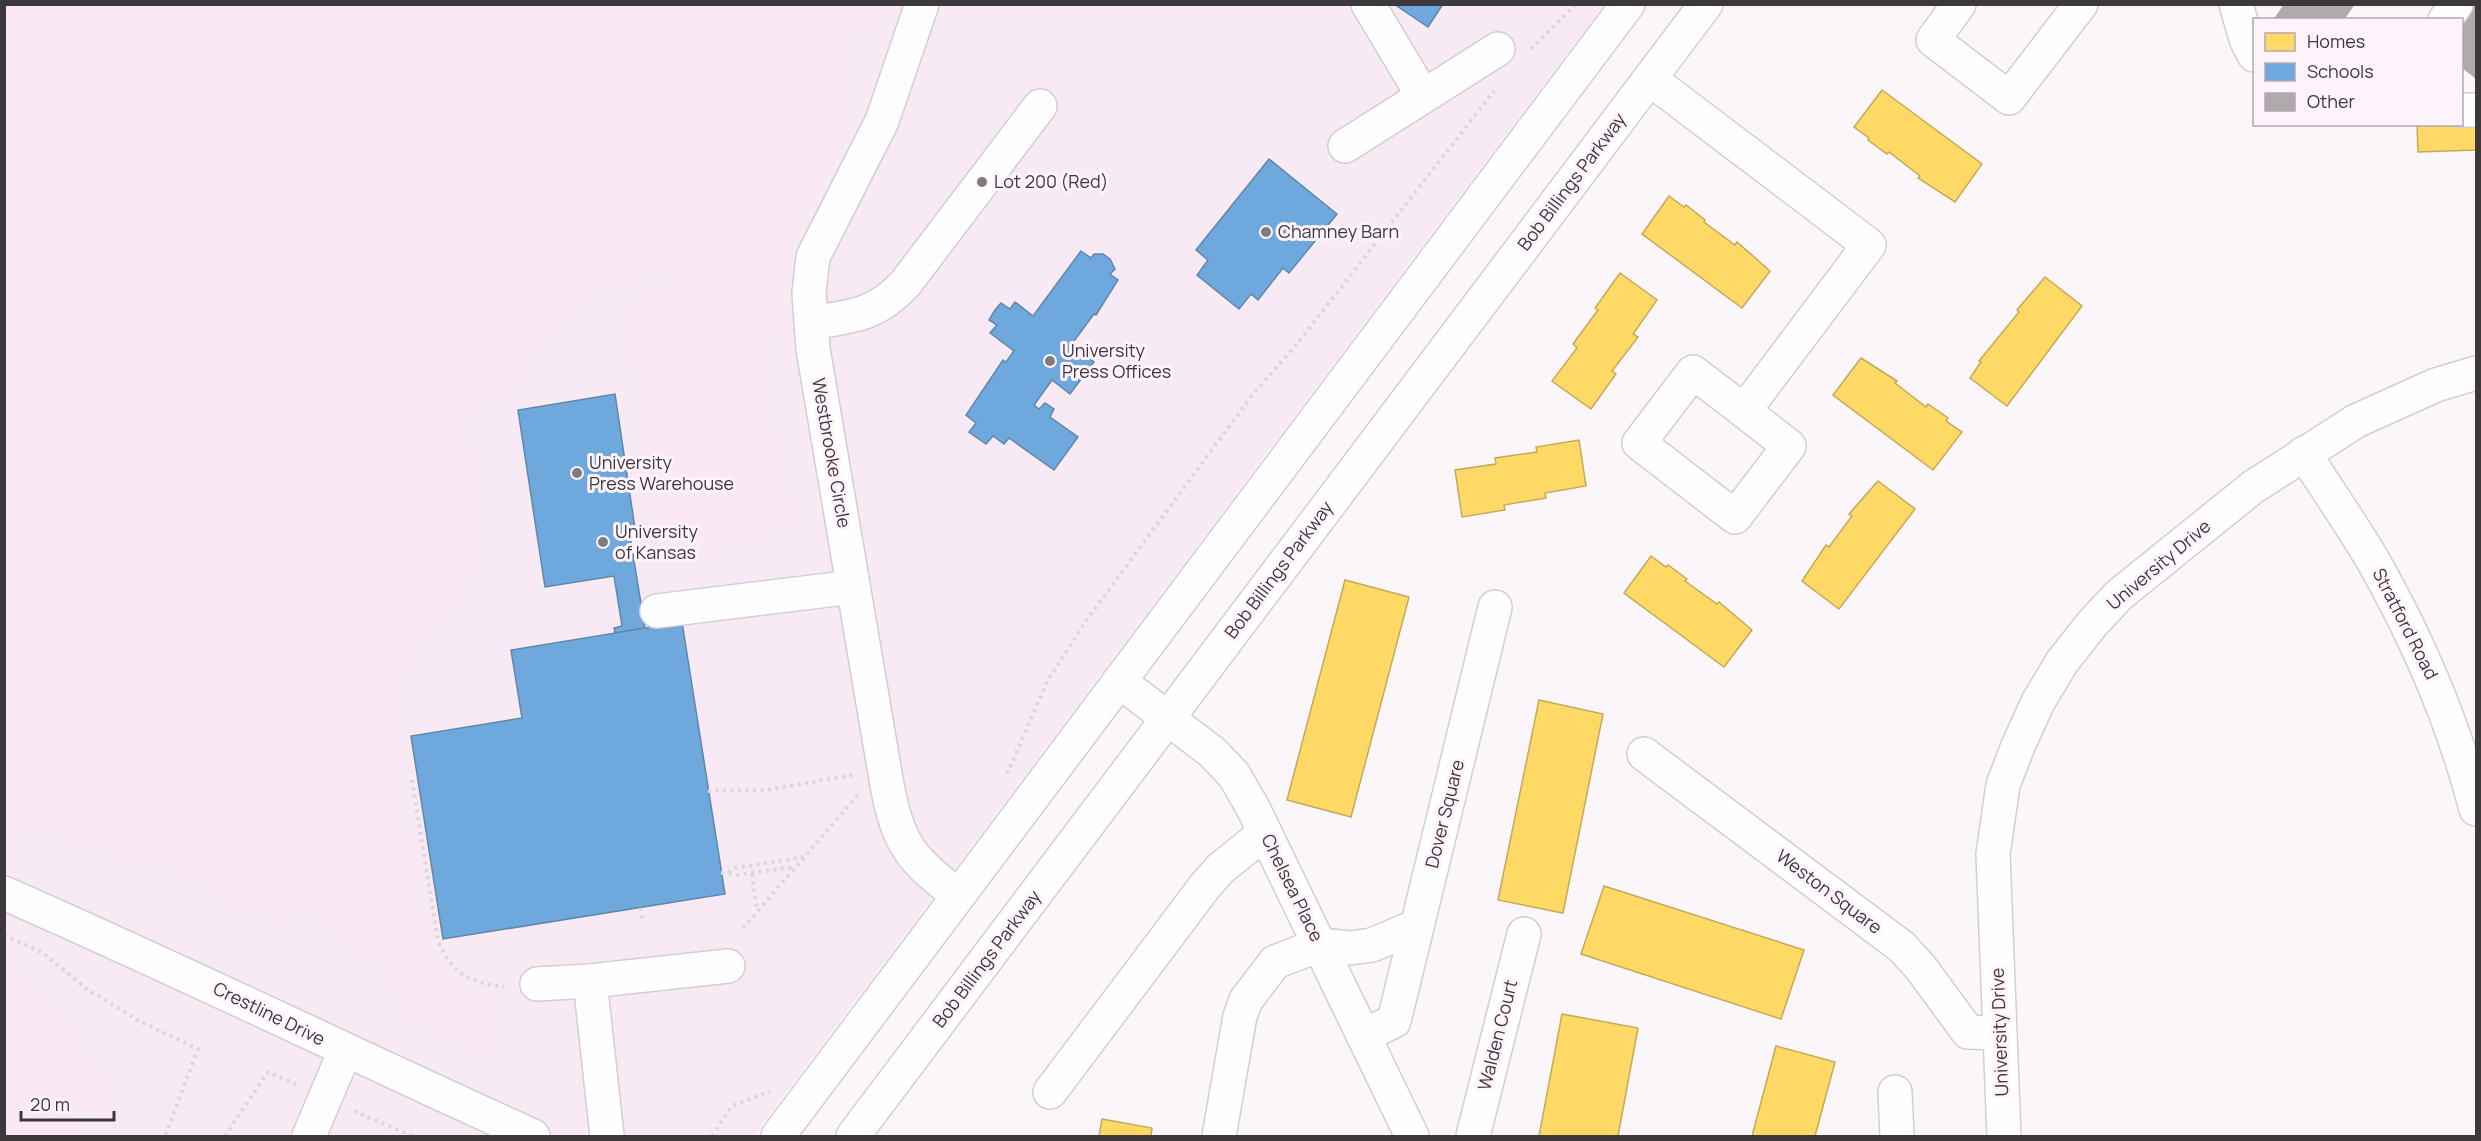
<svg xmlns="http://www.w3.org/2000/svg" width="2481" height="1141" viewBox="0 0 2481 1141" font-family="Manrope,sans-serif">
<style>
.built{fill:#f8eaf4}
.green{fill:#fae8f5}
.homes{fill:#ffd966;stroke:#c5a959;stroke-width:1.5}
.schools{fill:#6fa8dc;stroke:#6086ac;stroke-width:1.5}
.building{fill:#aeaaad}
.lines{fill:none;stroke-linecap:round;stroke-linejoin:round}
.minor-casing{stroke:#d3ced2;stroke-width:36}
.major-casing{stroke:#d3ced2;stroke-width:36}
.path{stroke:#dad8da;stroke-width:4;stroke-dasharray:3 4.5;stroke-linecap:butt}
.minor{stroke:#fefefe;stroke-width:33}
.major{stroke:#fefefe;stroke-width:33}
.poi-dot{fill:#807a7e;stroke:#fef3fb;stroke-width:2}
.labels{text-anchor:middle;stroke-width:6;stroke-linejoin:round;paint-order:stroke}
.poi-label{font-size:18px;fill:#3d383b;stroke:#fef3fb;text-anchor:start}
.street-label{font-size:18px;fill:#3d383b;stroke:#fef3fb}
</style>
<rect width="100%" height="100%" fill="#fbf6fa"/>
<path class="built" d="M5,5H1604L754,1136H5Z"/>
<g class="green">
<path d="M5,4L894,5L877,34H850L836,160L789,225L783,319L767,330L765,402L793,525L757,543L701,554L658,544L647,488L636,370L625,361C623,308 625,310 670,285L666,274L601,287L532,360L501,398L463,423L475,484L476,544L465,594L436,636L416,644L405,664L394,713L397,789L411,890L438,964L454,984L470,994L497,999L498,1012L492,1055L482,1056L412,1023L397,992L366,955L321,914L283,920L252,912L216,895L192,873L99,851L5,819Z"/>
<path d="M4,965L26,976L74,1036L93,1067L119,1099L109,1119L73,1107L84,1136H5Z"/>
</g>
<g class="homes">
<path d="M1882,90L1982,164L1955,202L1918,178L1920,176L1889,152L1887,154L1868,140L1869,138L1854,127Z"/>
<path d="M2476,118V150L2418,152L2417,124H2462Z"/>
<path d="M1669,196L1684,207L1686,205L1705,220L1704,222L1735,245L1737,242L1770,271L1742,308L1642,234Z"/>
<path d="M1620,273L1657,300L1633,334L1638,337L1612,371L1616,374L1591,409L1552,381L1577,348L1573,344L1598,310L1595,308Z"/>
<path d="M2045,277L2082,306L2007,406L1970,378L1981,362L1979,361L2019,312L2017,310Z"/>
<path d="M1861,358L1897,381L1895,383L1926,407L1928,404L1948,418L1946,421L1962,432L1933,470L1833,395Z"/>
<path d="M1579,440L1586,486L1545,493L1546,498L1504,505L1505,510L1462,517L1455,470L1496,464L1495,458L1537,452L1536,447Z"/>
<path d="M1878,481L1915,509L1839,609L1802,581L1826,545L1829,547L1852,516L1849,514Z"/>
<path d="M1651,556L1666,567L1668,565L1687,579L1685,581L1717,604L1719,602L1752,630L1724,667L1624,593Z"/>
<path d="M1345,580L1409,597L1351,817L1287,800Z"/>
<path d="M1539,700L1603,714L1563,913L1498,900Z"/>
<path d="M1604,886L1804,950L1781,1019L1581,954Z"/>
<path d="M1562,1014L1638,1028L1618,1136H1539Z"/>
<path d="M1776,1046L1835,1062L1815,1136H1752Z"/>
<path d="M1102,1119L1152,1128L1151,1136H1099Z"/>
</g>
<g class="schools">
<path d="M1394,4H1443L1428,27Z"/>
<path d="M1269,159L1337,214L1289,273L1283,268L1258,300L1251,294L1239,309L1197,275L1208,260L1196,250Z"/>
<path d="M1081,251L1091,258L1094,254H1103L1110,259L1115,269L1110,274L1118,280L1096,315L1094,314L1071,345L1094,362L1070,394L1052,380L1034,405L1039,409L1045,403L1054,409L1050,417L1078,437L1054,470L1009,438L1004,444L993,436L986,444L969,432L976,423L966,415L1003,360L1006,362L1014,351L990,333L997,325L989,320L995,310L1001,303L1010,309L1015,302L1033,316Z"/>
<path d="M615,394L636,535L630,536L645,628L615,633L614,628L622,626L614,576L545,587L518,410Z"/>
<path d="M682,622L725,894L443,939L411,736L522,718L511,650Z"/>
</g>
<g class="building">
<path d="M2284,4H2355L2344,20H2273Z"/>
<path d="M2475,4L2476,6V79L2462,68V21Z"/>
</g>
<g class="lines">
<g class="minor-casing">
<g id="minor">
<path d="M922,4L882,121L813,257L809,293L813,349L887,785C898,844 911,860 958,895"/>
<path d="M1368,4L1423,96"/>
<path d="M1959,4L1933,40L2009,98L2081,4"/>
<path d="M2236,4L2246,39L2254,55"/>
<path d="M2445,20L2456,4"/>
<path d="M1650,79L1869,245L1744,411L1693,372L1639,443L1735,517L1789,446L1744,411"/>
<path d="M2462,110H2476"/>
<path d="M1345,146L1498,49"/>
<path d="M811,323C852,316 875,316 905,284L1040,106"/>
<path d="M2304,453C2329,493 2357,531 2380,573C2422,649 2454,724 2476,809"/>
<path d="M657,611L853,587"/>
<path d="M1119,681L1212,752L1234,775L1253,808L1412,1136"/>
<path d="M1644,754L1902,947L1921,968L1968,1032L2000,1033"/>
<path d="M4,893C182,971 356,1056 533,1136"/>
<path d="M590,981L607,1136"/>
<path d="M537,984L590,981L728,966"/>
<path d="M1363,1036L1394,1021L1495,607"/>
<path d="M1050,1092L1205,886L1221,868L1265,833"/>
<path d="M1895,1092L1897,1136"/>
<path d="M309,1136L345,1051"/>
<path d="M1219,1136L1240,1016L1246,1000L1275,962L1319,945L1350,948L1372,945L1417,926"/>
<path d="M1473,1136L1524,934"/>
<path d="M2004,1136L1993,854L2003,785L2018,746L2038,702L2062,662L2092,624L2119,595L2253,487L2356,421L2436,385L2476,373"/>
</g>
</g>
<g class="major-casing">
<g id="major">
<path d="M778,1136L1628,4"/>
<path d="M853,1136L1706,4"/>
</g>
</g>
<g class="path">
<path d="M1531,49L1576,4"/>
<path d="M1007,774L1048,680L1088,618L1253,394L1297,344L1494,91"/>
<path d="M412,780L438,941C453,975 469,982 504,987"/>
<path d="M708,791L765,790L854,775"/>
<path d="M721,873H728L735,868L803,857"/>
<path d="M729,873L737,875L793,867"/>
<path d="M752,874L757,911"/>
<path d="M640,908L643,923"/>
<path d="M743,928L858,795"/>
<path d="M4,935L43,953L87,989L139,1021L198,1049L165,1136"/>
<path d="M354,1111L412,1136"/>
<path d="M225,1136L268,1072L298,1085"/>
<path d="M712,1136L732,1106L770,1091"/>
</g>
<use href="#minor" class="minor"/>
<use href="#major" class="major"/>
</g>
<g class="poi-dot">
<circle cx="982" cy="182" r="6"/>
<circle cx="1266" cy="232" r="6"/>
<circle cx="1050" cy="361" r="6"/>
<circle cx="577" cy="473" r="6"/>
<circle cx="603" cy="542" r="6"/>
</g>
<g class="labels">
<g class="poi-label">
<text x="994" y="188">Lot 200 (Red)</text>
<text x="1278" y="238">Chamney Barn</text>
<text x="1062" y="357">University<tspan x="1062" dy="21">Press Offices</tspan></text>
<text x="589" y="469">University<tspan x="589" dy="21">Press Warehouse</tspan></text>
<text x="615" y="538">University<tspan x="615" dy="21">of Kansas</tspan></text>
</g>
<g class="street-label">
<text transform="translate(1572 182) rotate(-53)" y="6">Bob Billings Parkway</text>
<text transform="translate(831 453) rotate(80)" y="6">Westbrooke Circle</text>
<text transform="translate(2159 565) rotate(-40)" y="6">University Drive</text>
<text transform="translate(1279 570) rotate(-53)" y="6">Bob Billings Parkway</text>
<text transform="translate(2405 624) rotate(63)" y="6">Stratford Road</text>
<text transform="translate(1445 814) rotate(-76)" y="6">Dover Square</text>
<text transform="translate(1292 888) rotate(64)" y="6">Chelsea Place</text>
<text transform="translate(1829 892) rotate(37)" y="6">Weston Square</text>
<text transform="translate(987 959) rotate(-53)" y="6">Bob Billings Parkway</text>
<text transform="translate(269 1014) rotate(26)" y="6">Crestline Drive</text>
<text transform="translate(2000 1032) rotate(-92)" y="6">University Drive</text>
<text transform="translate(1498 1035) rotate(-76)" y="6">Walden Court</text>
</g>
</g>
<rect width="2481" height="1141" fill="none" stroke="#3d383b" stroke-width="12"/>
<rect x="2253" y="18" width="210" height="108" fill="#fef3fb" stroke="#b1a8ae" stroke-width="1.5"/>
<rect x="2265" y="33" width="30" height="18" fill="#ffd966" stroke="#b1a8ae" stroke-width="1.5"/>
<text x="2307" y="48" font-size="18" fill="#3d383b">Homes</text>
<rect x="2265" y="63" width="30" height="18" fill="#6fa8dc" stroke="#b1a8ae" stroke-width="1.5"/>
<text x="2307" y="78" font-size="18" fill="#3d383b">Schools</text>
<rect x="2265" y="93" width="30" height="18" fill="#aeaaad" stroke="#b1a8ae" stroke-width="1.5"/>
<text x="2307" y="108" font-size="18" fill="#3d383b">Other</text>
<path d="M21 1111v9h93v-9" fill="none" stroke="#3d383b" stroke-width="3"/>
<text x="30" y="1111" font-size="18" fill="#3d383b" stroke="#fef3fb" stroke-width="4.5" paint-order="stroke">20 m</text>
</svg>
